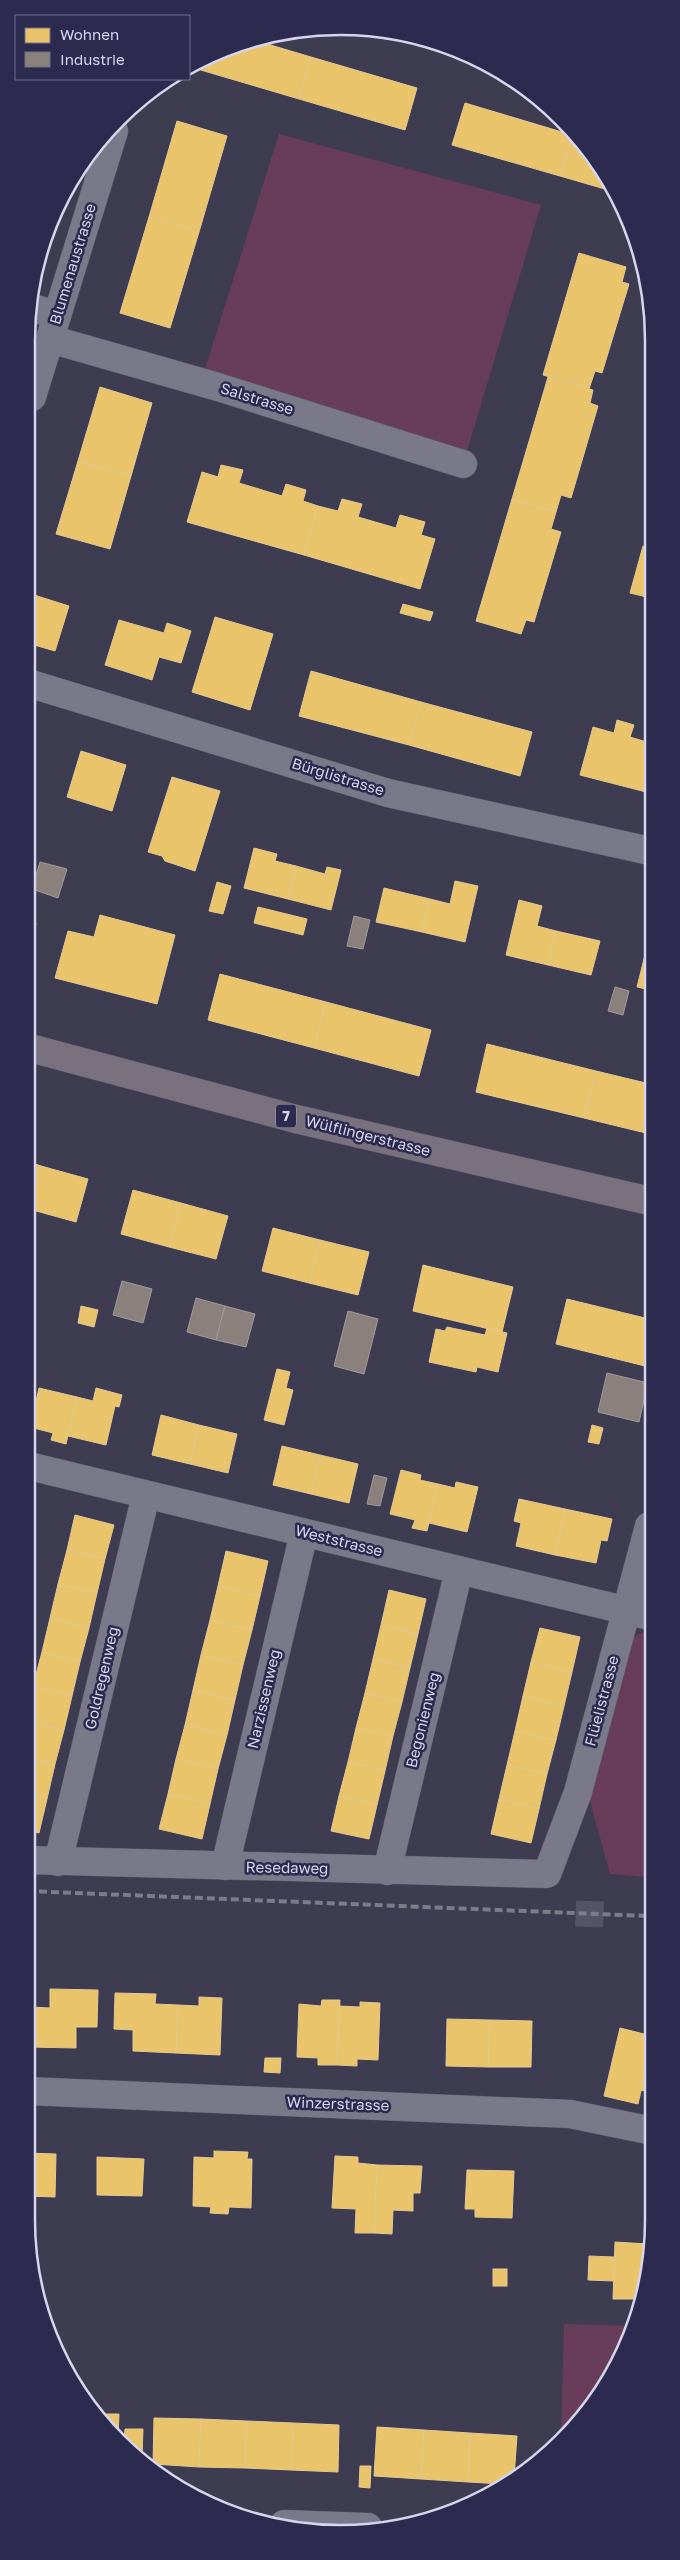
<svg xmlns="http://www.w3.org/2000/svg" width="680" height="2560" viewBox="0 0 680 2560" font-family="'Golos Text',sans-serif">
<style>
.green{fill:#683d5a}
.homes{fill:#e9c46a;stroke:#e3c991}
.industry{fill:#8a817c;stroke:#a09a9e}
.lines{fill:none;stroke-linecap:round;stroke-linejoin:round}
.minor-tunnel{stroke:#555368;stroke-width:28;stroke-dasharray:28 14;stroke-linecap:butt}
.minor-casing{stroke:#58586a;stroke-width:29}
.primary-casing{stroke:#58586a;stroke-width:29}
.minor{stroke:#7a7989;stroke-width:28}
.primary{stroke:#79727e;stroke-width:28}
.rail{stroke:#7c7c8b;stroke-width:4;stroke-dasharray:8 4;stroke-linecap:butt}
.labels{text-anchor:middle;stroke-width:5;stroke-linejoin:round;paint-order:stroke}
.shield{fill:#2c2a4e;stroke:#a2a2bd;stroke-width:1}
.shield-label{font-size:14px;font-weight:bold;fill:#d5d6ed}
.street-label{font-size:15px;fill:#d5d6ed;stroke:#2c2a4e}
.rim{fill:none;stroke:#d5d6ed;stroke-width:2.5}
</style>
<rect width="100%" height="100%" fill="#3e3c51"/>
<g class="green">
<path d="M279,134L541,205L463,464L201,382Z"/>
<path d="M644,1632L649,1633L648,1877L610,1874L587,1790L626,1640Z"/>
<path d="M564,2324L631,2326L612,2377L561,2435Z"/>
</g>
<g class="homes">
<path d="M257,41L311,57L299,99L194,68Z"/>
<path d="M311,57L417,88L405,130L299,99Z"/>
<path d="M465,103L572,135L560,176L452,145Z"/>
<path d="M177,121L227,136L199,232L149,217Z"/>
<path d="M572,135H574L615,192L560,176Z"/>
<path d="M149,217L199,232L170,328L120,313Z"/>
<path d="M579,253L626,267L622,282L629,284L602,373L595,371L589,389L543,375Z"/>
<path d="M548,377L593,390L590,403L598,406L571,498L561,495L556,512L512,499Z"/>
<path d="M100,387L152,403L131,476L78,461Z"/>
<path d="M78,461L131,476L110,549L56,534Z"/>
<path d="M221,465L243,470L239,483L282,496L286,484L306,490L303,501L318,506L304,555L187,522L202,472L218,477Z"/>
<path d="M342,499L362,504L358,517L396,528L400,515L425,522L421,535L435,539L420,589L304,555L318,506L338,511Z"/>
<path d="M512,499L556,512L551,529L561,532L534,622L526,620L521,634L476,621Z"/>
<path d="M643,546L651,548V598L630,593Z"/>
<path d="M31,594L69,606L55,651L31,644Z"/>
<path d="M403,604L433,612L430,621L400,613Z"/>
<path d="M215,617L273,634L250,710L192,692Z"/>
<path d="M119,620L164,633L167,623L191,631L181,663L159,657L152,680L105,665Z"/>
<path d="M311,671L421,702L409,745L299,716Z"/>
<path d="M421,702L532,732L520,776L409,745Z"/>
<path d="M617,720L634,725L630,737L650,743V793L580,775L593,727L614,733Z"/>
<path d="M81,751L126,765L112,811L67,797Z"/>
<path d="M172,777L220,791L195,871L165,861L162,856L148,852Z"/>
<path d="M254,848L277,854L275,861L296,866L288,899L244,888Z"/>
<path d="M296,866L325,874L327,867L341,870L331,910L288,899Z"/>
<path d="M455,881L478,886L465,942L422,932L430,899L450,904Z"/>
<path d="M217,882L231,886L223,914L209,911Z"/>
<path d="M384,888L430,899L422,932L376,922Z"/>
<path d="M519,900L542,906L537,926L556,931L548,965L506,955Z"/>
<path d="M258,907L307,919L303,935L254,923Z"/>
<path d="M100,915L175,935L157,1004L55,978L68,931L94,937Z"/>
<path d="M30,921L36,923L30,947Z"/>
<path d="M556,931L600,941L591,975L548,965Z"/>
<path d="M650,935V990L637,987Z"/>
<path d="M220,974L326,1002L314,1048L208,1020Z"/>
<path d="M326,1002L431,1030L419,1076L314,1048Z"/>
<path d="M487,1044L596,1071L584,1118L476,1092Z"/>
<path d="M596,1071L650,1084V1134L584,1118Z"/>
<path d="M30,1162L41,1166L29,1206Z"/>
<path d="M41,1166L88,1179L76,1222L29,1209Z"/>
<path d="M133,1190L181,1203L169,1247L121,1234Z"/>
<path d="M181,1203L228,1216L216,1259L169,1247Z"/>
<path d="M273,1228L320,1240L309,1283L262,1271Z"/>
<path d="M320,1240L369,1252L358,1295L309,1283Z"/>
<path d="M423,1265L513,1287L502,1332L413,1311Z"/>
<path d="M567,1299L649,1319V1367L556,1344Z"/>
<path d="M81,1306L98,1310L94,1327L78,1323Z"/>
<path d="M447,1327L485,1335L487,1328L507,1333L498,1372L477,1367L476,1372L429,1362L436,1329L445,1331Z"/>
<path d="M277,1369L290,1372L286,1388L293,1390L284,1425L264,1420Z"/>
<path d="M39,1388L77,1397L66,1444L51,1440L53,1433L30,1427Z"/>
<path d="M96,1388L122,1395L119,1407L115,1406L106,1445L68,1436L77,1397L93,1401Z"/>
<path d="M161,1415L199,1425L190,1464L152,1455Z"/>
<path d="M199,1425L237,1434L228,1473L190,1464Z"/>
<path d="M592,1425L603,1428L599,1444L588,1442Z"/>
<path d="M282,1446L320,1455L311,1494L273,1485Z"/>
<path d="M320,1455L358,1464L349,1503L311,1494Z"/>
<path d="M401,1470L421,1475L420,1480L438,1484L427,1531L412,1528L415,1520L390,1514Z"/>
<path d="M456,1482L478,1487L467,1532L429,1523L438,1484L455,1488Z"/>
<path d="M519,1499L565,1509L555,1555L516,1546L521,1523L514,1521Z"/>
<path d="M565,1509L612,1519L607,1541L601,1540L596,1563L555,1555Z"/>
<path d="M75,1515L114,1525L105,1559L67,1550Z"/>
<path d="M67,1550L105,1559L97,1593L58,1584Z"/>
<path d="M226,1551L268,1561L260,1596L218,1586Z"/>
<path d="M58,1584L97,1593L89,1628L50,1618Z"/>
<path d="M218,1586L260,1596L252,1630L210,1620Z"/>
<path d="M389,1590L426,1599L418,1634L381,1625Z"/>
<path d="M50,1618L89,1628L80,1662L42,1652Z"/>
<path d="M210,1620L252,1630L243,1665L201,1655Z"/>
<path d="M381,1625L418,1634L410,1668L373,1659Z"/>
<path d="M540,1628L580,1637L572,1672L531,1662Z"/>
<path d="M42,1652L80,1662L72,1696L33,1686Z"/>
<path d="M201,1655L243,1665L235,1700L193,1690Z"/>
<path d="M373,1659L410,1668L402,1702L365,1693Z"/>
<path d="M531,1662L572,1672L564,1706L523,1696Z"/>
<path d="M33,1686L72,1696L64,1730L28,1722V1709Z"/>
<path d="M193,1690L235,1700L227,1735L185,1725Z"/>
<path d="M365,1693L402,1702L393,1736L356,1728Z"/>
<path d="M523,1696L564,1706L556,1740L515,1731Z"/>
<path d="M28,1722L64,1730L55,1764L28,1758Z"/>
<path d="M185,1725L227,1735L218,1769L176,1759Z"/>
<path d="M356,1728L393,1736L385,1771L348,1762Z"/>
<path d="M515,1731L556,1740L547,1774L507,1765Z"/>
<path d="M28,1758L55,1764L47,1799L28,1794Z"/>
<path d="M176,1759L218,1769L210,1804L168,1794Z"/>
<path d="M348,1762L385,1771L377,1805L339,1796Z"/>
<path d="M507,1765L547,1774L539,1809L499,1799Z"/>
<path d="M28,1794L47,1799L39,1833L27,1830Z"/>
<path d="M168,1794L210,1804L202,1839L159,1829Z"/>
<path d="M339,1796L377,1805L369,1839L331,1831Z"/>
<path d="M499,1799L539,1809L531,1843L491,1834Z"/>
<path d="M50,1989L98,1990L97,2027H76V2048L30,2047L31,2007L50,2008Z"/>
<path d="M115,1993L156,1994L155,2004L178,2005L176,2053L133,2051V2030L114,2029Z"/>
<path d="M199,1997L222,1998L220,2055L176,2053L178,2005L199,2006Z"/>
<path d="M322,2000H340L337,2065H318V2058L297,2057L299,2004L321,2006Z"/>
<path d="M360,2002L380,2003L378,2060L357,2059V2066L337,2065L339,2006L360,2007Z"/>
<path d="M27,2007H31L30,2047H27Z"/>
<path d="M447,2019L490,2020L488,2067L446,2066Z"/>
<path d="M490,2020L532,2021L531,2067H488Z"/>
<path d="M620,2028L648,2035V2060L638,2104L604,2096Z"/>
<path d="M265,2058H281L280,2073L264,2072Z"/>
<path d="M648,2060V2092L641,2090Z"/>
<path d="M214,2151L248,2152L247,2159H252L251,2208L229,2207L228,2214L210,2213L211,2207L193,2206L194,2157L214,2158Z"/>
<path d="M26,2153L56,2154L55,2197L26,2196Z"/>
<path d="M335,2156L358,2157V2163L377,2165L374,2233H355L356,2209L332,2208Z"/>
<path d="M97,2157L144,2159L142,2196L97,2195Z"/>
<path d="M377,2165L422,2166L420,2193H413V2211L393,2210L392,2234L374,2233Z"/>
<path d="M467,2170L514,2171L512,2218L475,2217V2209H465Z"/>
<path d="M615,2242L648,2244V2281L641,2299H613Z"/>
<path d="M589,2256L614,2257V2281L588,2280Z"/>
<rect x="493" y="2269" width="14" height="17"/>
<path d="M96,2414H119L118,2438L104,2427Z"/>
<path d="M154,2418L201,2419L199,2467L153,2464Z"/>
<path d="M201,2419L247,2421L245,2468L199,2467Z"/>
<path d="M247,2421L293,2423L291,2470L245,2468Z"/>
<path d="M293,2423L339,2425L338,2472L291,2470Z"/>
<path d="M377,2427L424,2430L421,2479L374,2476Z"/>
<path d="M125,2429H143L142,2456L124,2442Z"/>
<path d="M424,2430L470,2433L468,2482L421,2479Z"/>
<path d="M470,2433L517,2436L514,2478L503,2484L468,2482Z"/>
<path d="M360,2466H371L370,2488L359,2487Z"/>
</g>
<g class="industry">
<path d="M40,862L67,869L58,898L32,889Z"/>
<path d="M354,916L370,920L363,949L347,946Z"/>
<path d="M615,987L629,991L623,1015L608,1011Z"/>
<path d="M122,1281L152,1289L143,1323L113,1315Z"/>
<path d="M196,1298L225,1306L216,1340L187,1332Z"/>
<path d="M225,1306L255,1314L246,1347L216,1340Z"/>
<path d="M348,1311L378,1319L364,1374L334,1366Z"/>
<path d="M607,1373L648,1383L639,1422L598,1412Z"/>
<path d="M374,1475L387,1478L380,1506L367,1504Z"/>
</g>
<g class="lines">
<path class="minor-tunnel" d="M589,1927L590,1901"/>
<g class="minor-casing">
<g id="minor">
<path d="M32,308L57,315"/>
<path d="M50,339L218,387L463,464"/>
<path d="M32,397L114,131"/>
<path d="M31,684L388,793L650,851"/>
<path d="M29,1466L649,1616"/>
<path d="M27,1860L547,1874L578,1792L649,1526"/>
<path d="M58,1862L146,1495"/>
<path d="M225,1866L304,1533"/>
<path d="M387,1871L459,1570"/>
<path d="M27,2091L570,2114L648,2130"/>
<path d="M284,2524L368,2527"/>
</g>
</g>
<g class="primary-casing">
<path id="primary" d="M30,1048L296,1119L650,1201"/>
</g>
<use href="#minor" class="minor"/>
<use href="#primary" class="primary"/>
<path class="rail" d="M27,1891L648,1916"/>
</g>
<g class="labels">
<rect class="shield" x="276" y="1104.5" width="20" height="23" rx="4"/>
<g class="shield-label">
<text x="286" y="1121">7</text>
</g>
<g class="street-label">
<text transform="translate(73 264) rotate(-73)" y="5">Blumenaustrasse</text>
<text transform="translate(257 399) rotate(17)" y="5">Salstrasse</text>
<text transform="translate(338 777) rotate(17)" y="5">Bürglistrasse</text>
<text transform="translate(368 1136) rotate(14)" y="5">Wülflingerstrasse</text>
<text transform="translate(339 1541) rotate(14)" y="5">Weststrasse</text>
<text transform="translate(102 1678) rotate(-77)" y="5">Goldregenweg</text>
<text transform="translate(264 1699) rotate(-77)" y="5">Narzissenweg</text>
<text transform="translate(602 1701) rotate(-75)" y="5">Flüelistrasse</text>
<text transform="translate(423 1720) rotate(-76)" y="5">Begonienweg</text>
<text transform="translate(287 1868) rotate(1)" y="5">Resedaweg</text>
<text transform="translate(338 2104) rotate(2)" y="5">Winzerstrasse</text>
</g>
</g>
<path d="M0 0H680V2560H0ZM340 35H340A305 305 0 0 1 645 340V2220A305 305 0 0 1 340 2525H340A305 305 0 0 1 35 2220V340A305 305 0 0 1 340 35Z" fill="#2c2a4e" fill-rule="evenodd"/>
<path class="rim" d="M340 35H340A305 305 0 0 1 645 340V2220A305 305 0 0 1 340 2525H340A305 305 0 0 1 35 2220V340A305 305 0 0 1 340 35Z"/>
<rect x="15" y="15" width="175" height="65" fill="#2c2a4e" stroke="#706f8e"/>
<rect x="25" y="28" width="25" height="15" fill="#e9c46a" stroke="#706f8e"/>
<text x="60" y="40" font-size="15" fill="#d5d6ed">Wohnen</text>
<rect x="25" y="52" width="25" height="15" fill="#8a817c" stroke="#706f8e"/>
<text x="60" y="65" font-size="15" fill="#d5d6ed">Industrie</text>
</svg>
